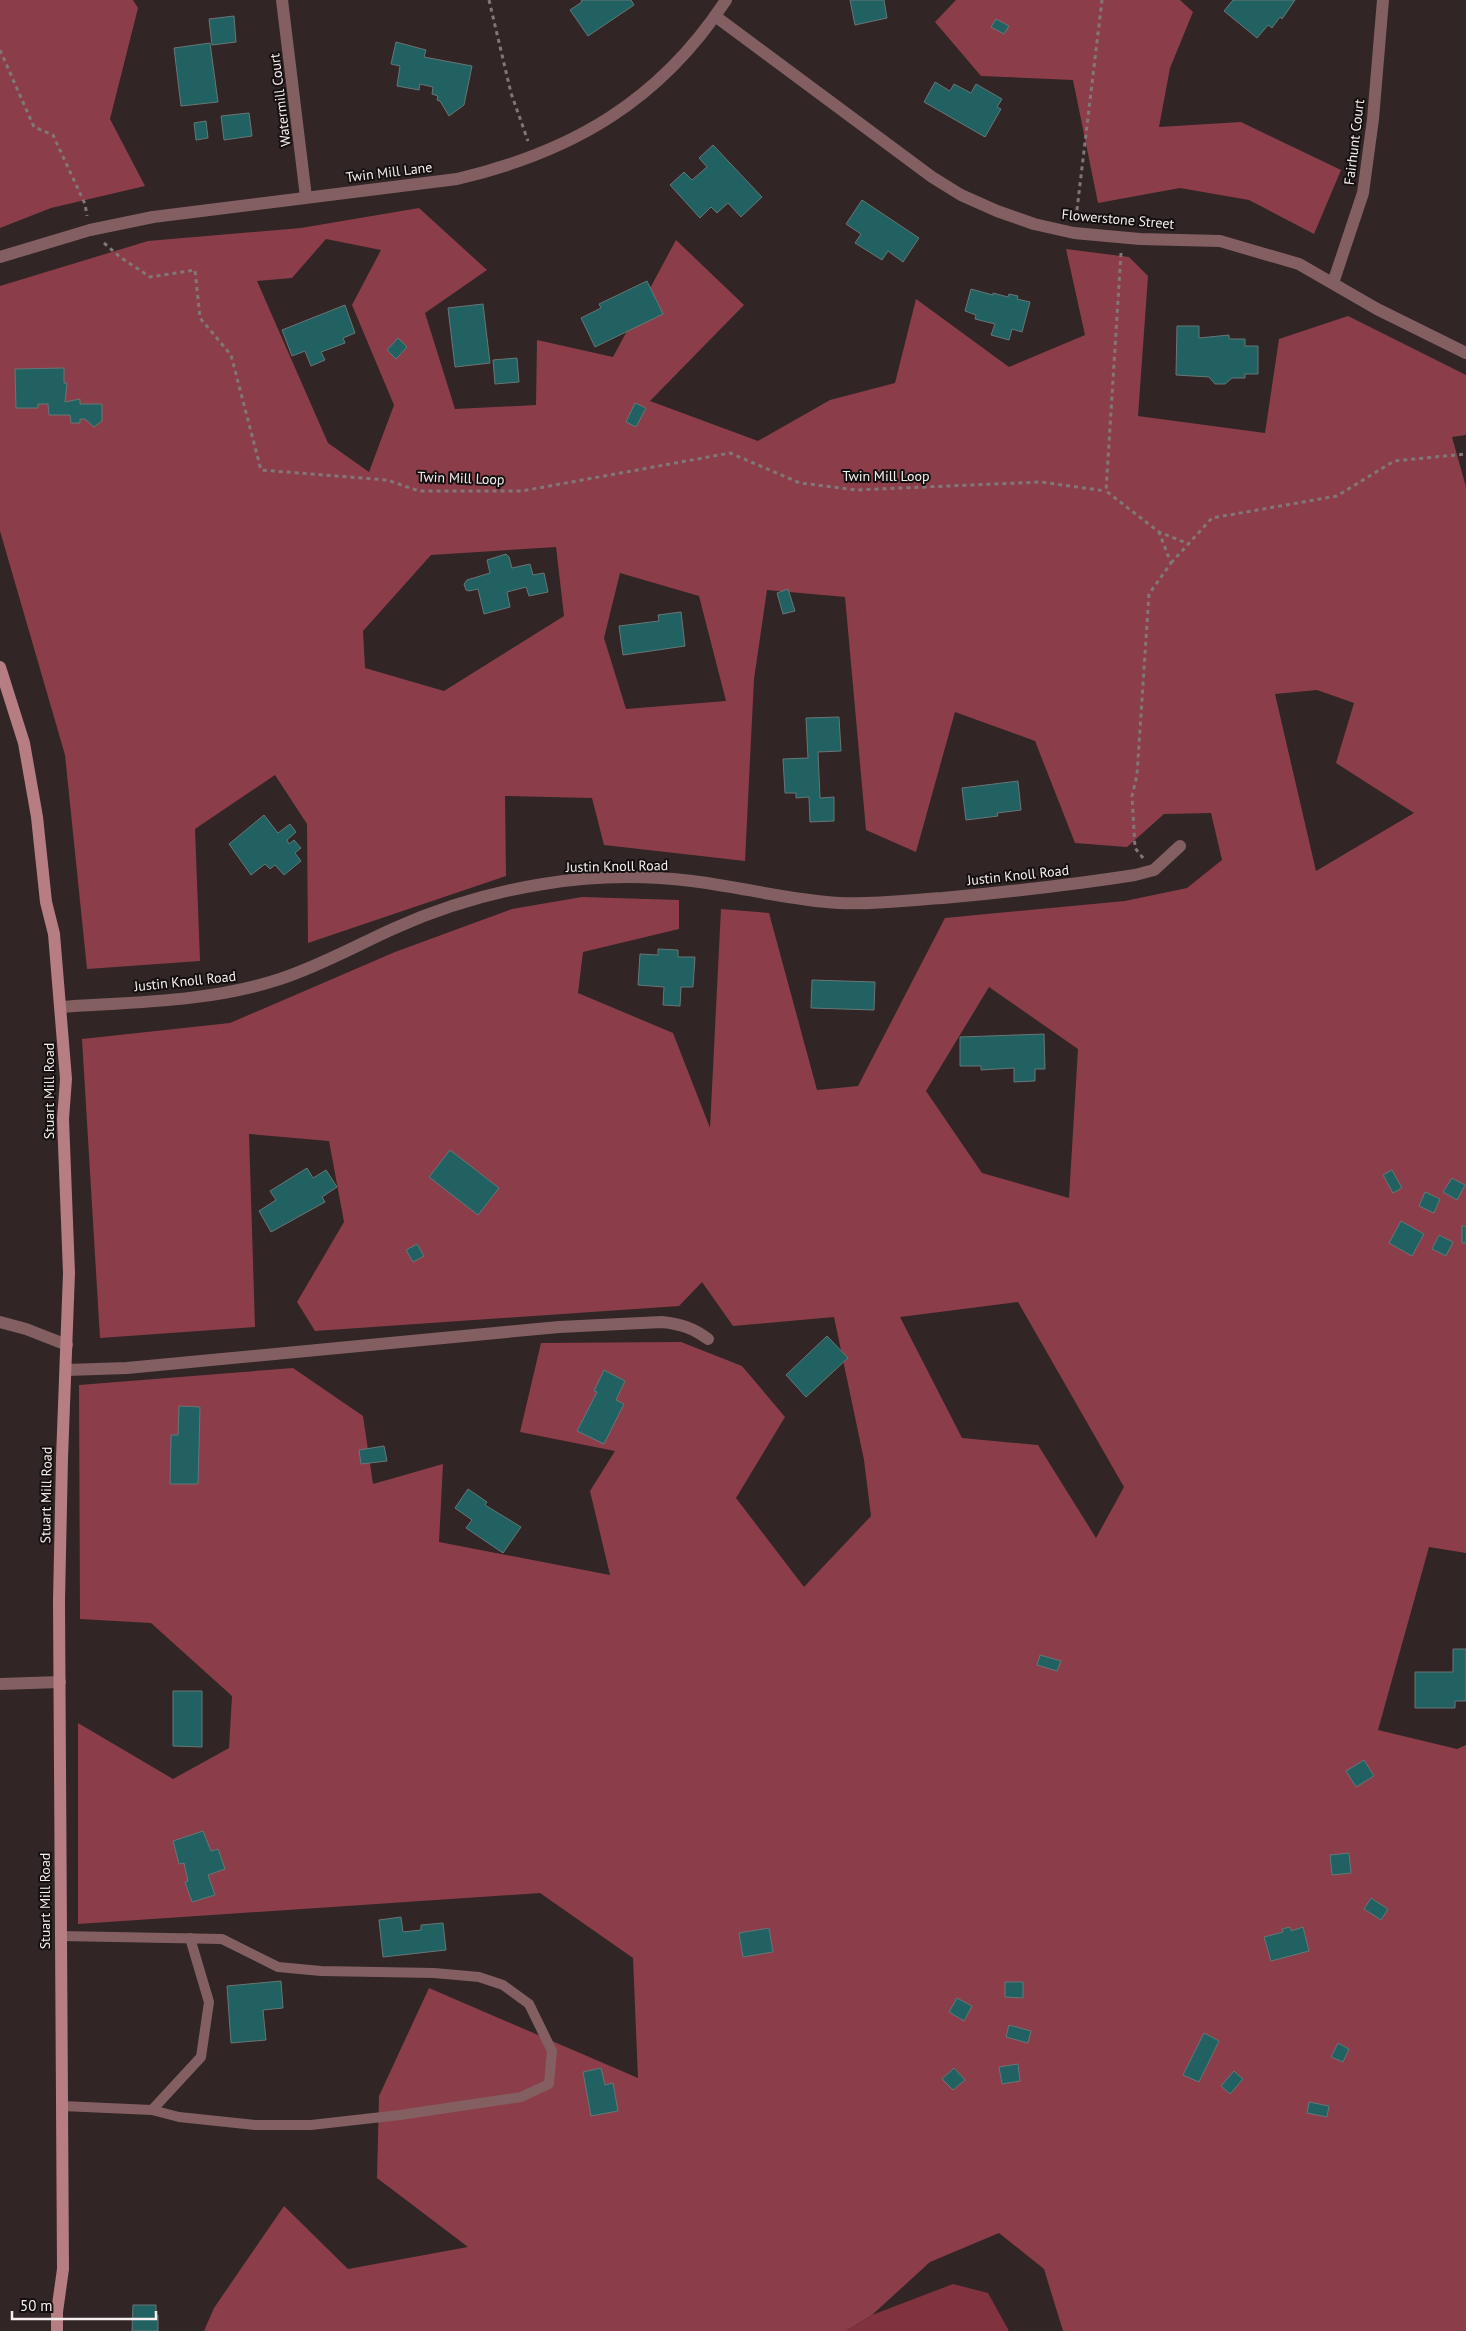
<svg xmlns="http://www.w3.org/2000/svg" width="1466" height="2331" viewBox="0 0 1466 2331" font-family="'PT Sans',sans-serif">
<style>
.forest{fill:#8b3e49;fill-rule:evenodd}
.water{fill:#80333f}
.building{fill:#216161;stroke:#687676}
.lines{fill:none;stroke-linecap:round;stroke-linejoin:round}
.path{stroke:#827778;stroke-width:3;stroke-dasharray:4 4;stroke-linecap:butt}
.lane{stroke:#835f62;stroke-width:10}
.street{stroke:#835f62;stroke-width:12}
.secondary{stroke:#b67d82;stroke-width:12}
.labels{text-anchor:middle;stroke-width:4;stroke-linejoin:round;paint-order:stroke}
.street-label{font-size:14px;fill:#f7efef;stroke:#151010}
</style>
<rect width="100%" height="100%" fill="#312526"/>
<g class="forest">
<path d="M0,0H133L138,8L110,119L145,186L51,208L0,228Z"/>
<path d="M956,0H1180L1193,12L1170,68L1159,127L1241,122L1341,170L1314,234L1249,200L1180,188L1098,203L1073,80L981,76L935,22Z"/>
<path d="M419,208L487,270L425,313L455,409L536,405L537,340L613,357L676,240L744,305L650,401L758,441L830,400L895,383L916,299L1009,367L1085,335L1066,249L1129,257L1148,276L1138,416L1265,433L1279,339L1348,316L1466,375V435L1452,437L1466,487V1553L1429,1547L1378,1730L1457,1749L1466,1745V2331H1063L1044,2269L999,2233L930,2262L872,2315L846,2331H204L214,2308L284,2206L348,2269L468,2247L377,2178L379,2096L429,1988L638,2078L633,1958L540,1893L78,1924V1723L173,1779L229,1748L232,1696L151,1623L80,1619L79,1385L293,1368L363,1416L373,1484L443,1464L439,1542L610,1575L590,1491L615,1451L520,1432L541,1343L681,1342L742,1366L785,1417L736,1498L804,1587L871,1516L864,1460L834,1317L733,1326L702,1282L679,1306L315,1331L297,1302L344,1222L329,1141L249,1134L255,1327L100,1338L82,1039L230,1023L395,952L512,909L582,897L679,900V929L583,952L578,993L673,1033L710,1128L721,909L769,913L817,1090L858,1086L945,918L1125,901L1187,888L1222,860L1211,813L1164,814L1127,847L1075,843L1035,741L955,712L916,852L866,830L845,597L767,590L754,679L745,861L604,845L592,798L505,796L506,876L308,943L307,824L275,775L195,829L200,961L87,969L65,755L0,531V286L148,241L301,228ZM326,239L381,250L352,305L394,405L369,472L328,443L257,281L292,278ZM556,547L564,616L444,691L365,668L363,631L431,555ZM620,573L699,596L726,701L626,709L604,638ZM1317,690L1354,703L1336,763L1414,813L1316,871L1275,694ZM989,987L1078,1049L1069,1198L982,1173L926,1091ZM1018,1302L1124,1487L1096,1538L1038,1445L962,1438L900,1317Z"/>
</g>
<path class="water" d="M953,2284L988,2293L1009,2331H846L872,2315Z"/>
<g class="building">
<path d="M581,0H631L634,5L588,36L570,10L582,2Z"/>
<path d="M850,0H884L887,18L855,25Z"/>
<path d="M1233,0H1295L1282,19L1280,17L1272,28L1268,25L1257,38L1224,11Z"/>
<path d="M234,16L236,42L212,45L209,19Z"/>
<path d="M996,19L1009,26L1004,34L991,27Z"/>
<path d="M396,42L426,50L424,57L472,66L464,105L449,116L440,101L437,100L438,96L432,94L433,87L420,84L419,90L397,86L400,66L391,64Z"/>
<path d="M210,43L218,102L181,106L174,48Z"/>
<path d="M935,82L950,91L954,84L971,93L976,84L1002,99L997,107L1001,109L985,137L924,102Z"/>
<path d="M249,113L252,136L224,140L221,116Z"/>
<path d="M206,121L208,138L196,140L194,123Z"/>
<path d="M713,145L762,197L741,217L728,203L717,213L711,207L700,218L670,185L684,172L692,180L707,167L699,158Z"/>
<path d="M862,200L919,238L903,262L888,251L882,260L855,243L861,234L846,224Z"/>
<path d="M647,281L663,314L595,347L581,318L601,308L599,304Z"/>
<path d="M971,289L993,295V293L1008,297L1009,294L1018,296L1017,299L1030,302L1022,332L1012,329L1009,340L991,335L995,324L975,319L976,315L965,311Z"/>
<path d="M483,304L490,363L455,367L448,308Z"/>
<path d="M345,305L355,333L343,338L345,343L321,352L325,360L311,366L305,351L292,356L282,330Z"/>
<path d="M1177,326H1199V338L1229,335V339H1245V346H1258V374H1245V378H1232L1225,384H1215L1209,377L1176,375Z"/>
<path d="M398,338L407,347L396,359L387,350Z"/>
<path d="M517,358L519,382L495,384L493,360Z"/>
<path d="M64,368V383H67L65,402L80,399V404H102V421L94,427L85,419H80V423H71L70,415H49L48,404H38V408H16L15,369Z"/>
<path d="M635,403L646,408L636,427L626,422Z"/>
<path d="M506,554L509,557L512,568L530,564L533,575L544,573L548,592L529,596L526,587L507,592L510,607L484,614L478,589L469,591L466,590L464,584L467,580L490,573L487,560Z"/>
<path d="M788,589L795,611L783,614L777,593Z"/>
<path d="M681,612L685,646L623,655L619,626L659,621L658,615Z"/>
<path d="M839,717L841,751L818,752L820,798L834,797V821L810,822L809,797L796,798V793H785L783,759L808,758L806,718Z"/>
<path d="M1018,781L1021,810L997,813L998,816L966,820L962,788Z"/>
<path d="M264,815L278,833L290,824L296,832L287,840L289,844L294,840L301,848L295,853L301,861L284,875L275,865L270,869L265,864L251,875L229,844Z"/>
<path d="M658,949L678,950V957H695L693,987H681L680,1006L663,1005L664,987L638,985L640,954L658,955Z"/>
<path d="M812,980L875,982L874,1010L811,1008Z"/>
<path d="M1044,1034L1045,1069H1035V1081L1014,1082V1068L981,1070V1066H960V1037Z"/>
<path d="M450,1150L499,1188L478,1215L429,1177Z"/>
<path d="M307,1168L313,1178L326,1170L337,1187L322,1197L325,1202L271,1232L259,1211L276,1200L270,1191Z"/>
<path d="M1392,1170L1402,1188L1393,1193L1383,1175Z"/>
<path d="M1452,1178L1465,1185L1457,1200L1443,1192Z"/>
<path d="M1425,1192L1440,1199L1434,1213L1419,1206Z"/>
<path d="M1401,1221L1424,1234L1412,1256L1389,1243Z"/>
<rect x="1462" y="1226" width="4" height="17"/>
<path d="M1439,1235L1453,1242L1446,1256L1432,1249Z"/>
<path d="M417,1244L424,1256L413,1262L406,1250Z"/>
<path d="M827,1336L848,1358L806,1397L786,1375Z"/>
<path d="M604,1370L625,1381L616,1400L624,1404L604,1444L577,1431L597,1392L594,1391Z"/>
<path d="M179,1406L200,1407L198,1484H170L171,1435H178Z"/>
<path d="M384,1446L387,1461L361,1464L359,1450Z"/>
<path d="M468,1489L487,1502L485,1505L521,1527L503,1553L466,1528L472,1520L455,1508Z"/>
<path d="M1453,1649H1466V1701H1455V1708H1415V1672H1453Z"/>
<path d="M1040,1655L1061,1661L1057,1671L1037,1665Z"/>
<path d="M173,1691H202V1747L173,1746Z"/>
<path d="M1364,1760L1374,1776L1356,1787L1346,1771Z"/>
<path d="M203,1831L211,1851L218,1849L225,1869L208,1875L215,1895L192,1902L185,1882L188,1881L184,1863L179,1864L173,1841Z"/>
<path d="M1349,1853L1351,1873L1332,1875L1330,1855Z"/>
<path d="M1371,1898L1388,1909L1381,1920L1364,1909Z"/>
<path d="M401,1917L403,1932L421,1930V1925L443,1923L446,1950L383,1957L379,1920Z"/>
<path d="M1290,1927L1291,1931L1303,1927L1309,1951L1271,1961L1264,1937L1283,1932L1282,1929Z"/>
<path d="M769,1928L773,1952L743,1957L739,1933Z"/>
<path d="M281,1981L283,2008L263,2010L266,2040L231,2043L227,1986Z"/>
<path d="M1005,1982H1023V1998L1005,1997Z"/>
<path d="M957,1998L972,2006L964,2021L949,2012Z"/>
<path d="M1009,2025L1031,2031L1028,2043L1006,2037Z"/>
<path d="M1204,2033L1219,2041L1199,2082L1183,2075Z"/>
<path d="M1338,2043L1349,2049L1343,2062L1331,2057Z"/>
<path d="M1018,2064L1020,2081L1002,2084L999,2067Z"/>
<path d="M601,2068L605,2085L613,2083L618,2111L591,2116L583,2072Z"/>
<path d="M954,2068L965,2080L953,2090L942,2079Z"/>
<path d="M1234,2071L1243,2079L1230,2094L1221,2086Z"/>
<path d="M1309,2102L1329,2106L1327,2117L1307,2113Z"/>
<path d="M133,2305H156V2316L158,2315V2331H132Z"/>
</g>
<g class="lines">
<g class="path">
<path d="M489,0L511,93L528,141"/>
<path d="M0,50L34,127L53,135L85,204L87,216"/>
<path d="M1076,218L1102,0"/>
<path d="M104,243L120,257L150,277L195,270L200,318L231,355L261,470L387,480L419,491H522L730,453L800,483L856,490L1041,482L1106,491"/>
<path d="M1121,253L1106,491L1159,532L1189,544"/>
<path d="M1171,563L1212,518L1337,496L1394,461L1466,454"/>
<path d="M1143,858L1135,848L1132,796L1137,775L1149,594L1171,563L1159,532"/>
</g>
<g class="lane">
<path d="M60,1936L222,1939L278,1967L321,1971L434,1973L479,1977L503,1985L529,2004L552,2051L549,2084L521,2097L400,2115L311,2125H255L179,2117L152,2110L62,2106"/>
<path d="M152,2110L201,2057L209,2002L190,1938"/>
</g>
<g class="street">
<path d="M282,0L306,197"/>
<path d="M715,16L932,177L961,195L997,211L1034,224L1074,233L1140,239L1220,241L1299,264L1377,309L1466,353"/>
<path d="M0,257L90,230L153,217L457,179C572,152 660,101 726,0"/>
<path d="M1333,283L1363,193L1373,119L1383,0"/>
<path d="M61,1007C134,1002 210,1002 280,979C320,966 357,945 395,928C442,907 493,892 543,884C591,876 643,875 692,881C741,887 789,900 839,903C874,905 909,900 943,898C1008,892 1071,885 1135,875L1154,870L1180,846"/>
<path d="M0,1322L26,1329L67,1345"/>
<path d="M66,1370L127,1368L559,1327L662,1322C681,1324 693,1328 708,1339"/>
<path d="M0,1684L60,1682"/>
</g>
<path class="secondary" d="M0,667L24,743L37,817L46,902L54,934L66,1079L63,1119L69,1273L62,1458L59,1601L63,2269L57,2312V2331"/>
</g>
<g class="labels">
<g class="street-label">
<text transform="translate(280 100) rotate(-97)" y="5">Watermill Court</text>
<text transform="translate(1354 142) rotate(-83)" y="5">Fairhunt Court</text>
<text transform="translate(389 172) rotate(-7)" y="5">Twin Mill Lane</text>
<text transform="translate(1118 219) rotate(5)" y="5">Flowerstone Street</text>
<text x="886" y="481">Twin Mill Loop</text>
<text transform="translate(461 478) rotate(2)" y="5">Twin Mill Loop</text>
<text transform="translate(617 866) rotate(-1)" y="5">Justin Knoll Road</text>
<text transform="translate(1018 875) rotate(-6)" y="5">Justin Knoll Road</text>
<text transform="translate(185 981) rotate(-6)" y="5">Justin Knoll Road</text>
<text transform="translate(49 1091) rotate(-90)" y="5">Stuart Mill Road</text>
<text transform="translate(46 1495) rotate(-89)" y="5">Stuart Mill Road</text>
<text transform="translate(45 1901) rotate(-90)" y="5">Stuart Mill Road</text>
</g>
</g>
<path d="M12 2311v8h144v-8" fill="none" stroke="#f7efef" stroke-width="2.5"/>
<text x="20" y="2311" font-size="15" fill="#f7efef" stroke="#151010" stroke-width="4" paint-order="stroke">50 m</text>
</svg>
